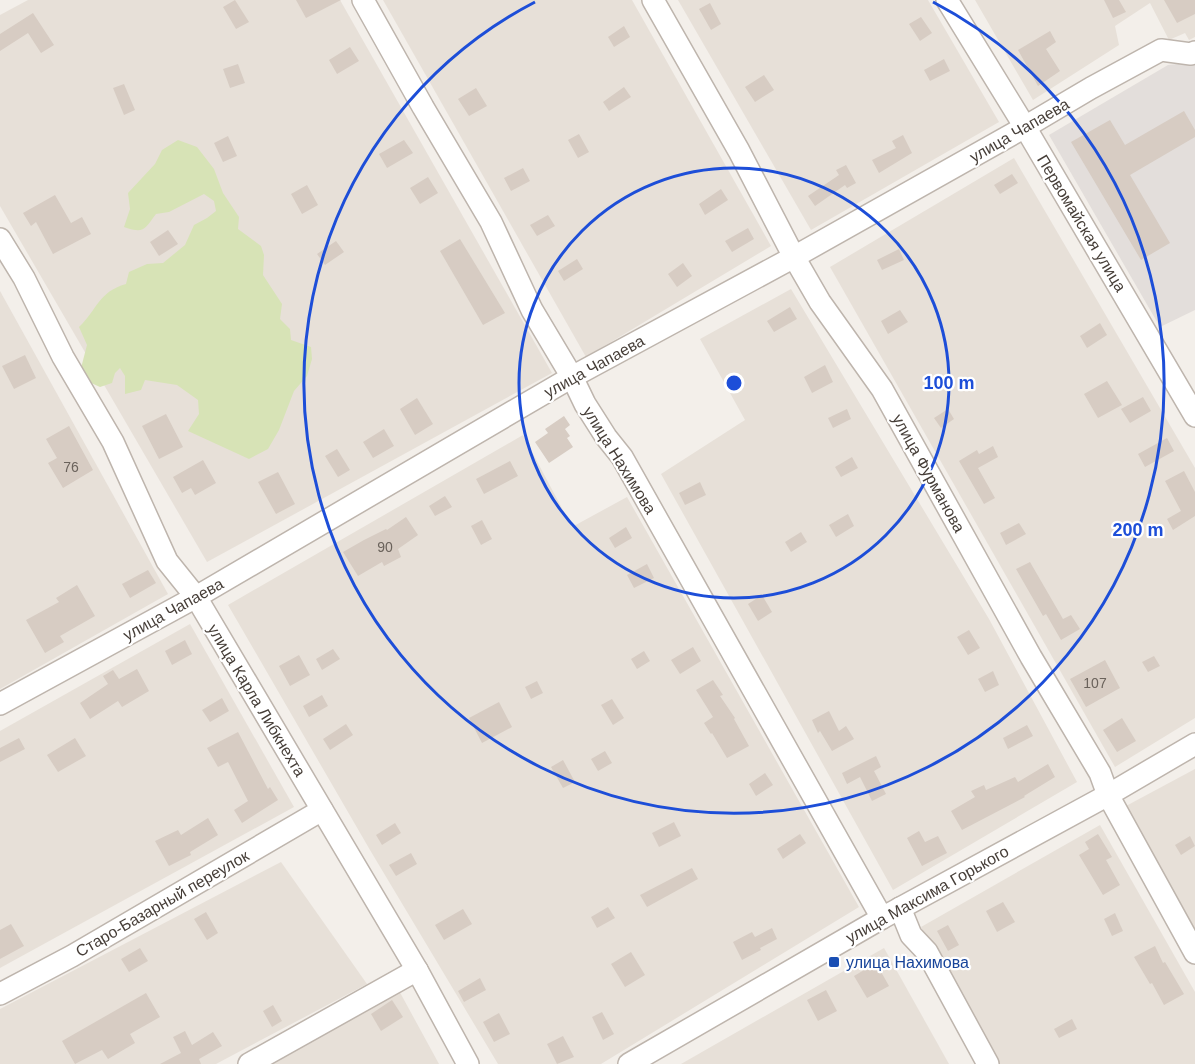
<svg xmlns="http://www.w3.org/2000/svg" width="1195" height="1064" viewBox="0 0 1195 1064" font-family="Helvetica,sans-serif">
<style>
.residential{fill:#e7e0d8}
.industrial{fill:#e3dedb}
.green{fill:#d7e3b6}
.building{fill:#d7ccc3}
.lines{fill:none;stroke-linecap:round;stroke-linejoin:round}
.minor-casing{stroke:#beb5ad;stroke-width:24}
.minor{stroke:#fff;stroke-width:21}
.ring{fill:none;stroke:#1d4ed8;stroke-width:3}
.transit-dot{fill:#1a4fb4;stroke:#fff;stroke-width:2}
.labels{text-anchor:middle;stroke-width:4.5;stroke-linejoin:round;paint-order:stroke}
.number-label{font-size:14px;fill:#6a625b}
.street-label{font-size:16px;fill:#463e38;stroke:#fff}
.transit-label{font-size:16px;fill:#164399;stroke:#fff;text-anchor:start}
.centre{fill:#1d4ed8;stroke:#fff;stroke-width:3}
.ring-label{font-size:18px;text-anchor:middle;font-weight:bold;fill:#1d4ed8;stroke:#fff;stroke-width:4.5;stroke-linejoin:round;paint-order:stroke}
</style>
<rect width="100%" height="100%" fill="#f3efea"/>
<g class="residential">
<path d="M28,0H340L552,373L207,562L0,206V15Z"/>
<path d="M383,0H632L771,246L586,357Z"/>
<path d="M678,0H928L999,122L811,230Z"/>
<path d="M975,0H1195V37L1189,40L1185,33L1169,40L1150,3L1115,26L1119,45L1033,100Z"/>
<path d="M1014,158L1195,468V718L1115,767L830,267Z"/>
<path d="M791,289L989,619L1077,782L893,890L661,474L745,420L700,339Z"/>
<path d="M0,291L168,594L0,689Z"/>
<path d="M523,435L572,527L627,497L859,907L601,1064H498L370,850L228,605Z"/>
<path d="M190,624L294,807L0,968V731Z"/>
<path d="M1195,769V929L1126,806Z"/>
<path d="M1100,825L1195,992V1064H999L921,927Z"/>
<path d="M281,862L367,984L216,1064H0V1009Z"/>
<path d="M884,948L949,1064H681Z"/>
<path d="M397,987L439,1064H266Z"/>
</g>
<path class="industrial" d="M1195,62V310L1160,327L1049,135L1168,65Z"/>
<path class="green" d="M178,140L197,147L214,169L223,193L239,217L238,229L261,246L264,255L263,275L282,304L280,319L290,329L291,340L311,347L312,359L307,376L294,391L279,430L268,449L249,459L188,431L199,414L198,400L177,385L145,380L141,390L125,394V376L120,368L115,373L112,383L100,387L89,382L81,368L87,345L79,327C98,309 98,292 126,284L129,272L147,264L163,263L185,245L194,225L207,218L216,211L214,201L204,194L169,212L156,214C144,230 144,234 124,227L130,209L128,193L155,164L162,150Z"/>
<g class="building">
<path d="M235,0L249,22L236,29L223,7Z"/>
<path d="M296,0H341L306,18Z"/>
<path d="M1104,0H1119L1126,12L1113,18Z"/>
<path d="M1164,0H1195V14L1177,23Z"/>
<path d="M710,3L721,24L711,30L699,9Z"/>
<path d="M33,13L54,45L41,53L28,33L0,51V34Z"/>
<path d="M921,17L932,33L920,41L909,24Z"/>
<path d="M624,26L630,37L614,47L608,37Z"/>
<path d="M1050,31L1056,42L1046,49L1060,71L1038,86L1018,50Z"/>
<path d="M350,47L359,61L337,74L329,60Z"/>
<path d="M944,59L950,71L930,81L924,70Z"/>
<path d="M238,64L245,83L230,88L223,69Z"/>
<path d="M764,75L774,90L755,102L745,87Z"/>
<path d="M124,84L135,110L124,115L113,88Z"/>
<path d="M624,87L631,97L609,111L603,102Z"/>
<path d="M476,88L487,106L469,116L458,99Z"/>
<path d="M1184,111L1195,130V137L1130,175L1170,243L1141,260L1071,142L1110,120L1125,145Z"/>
<path d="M579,134L589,152L578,158L568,140Z"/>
<path d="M903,135L912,153L879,173L872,160L896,148L892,141Z"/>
<path d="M228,136L237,156L223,162L214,143Z"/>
<path d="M404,140L413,153L387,168L379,154Z"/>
<path d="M846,165L856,183L847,188L845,185L815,206L808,196L839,175L836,170Z"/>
<path d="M523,168L530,181L511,191L504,178Z"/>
<path d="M1012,174L1018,183L1000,194L994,185Z"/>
<path d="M428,177L438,193L420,204L410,188Z"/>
<path d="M307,185L318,205L302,214L291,194Z"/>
<path d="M721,189L728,200L705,215L699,204Z"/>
<path d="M55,195L71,223L82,217L91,234L53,254L36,222L31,226L23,213Z"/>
<path d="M548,215L555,226L537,236L530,225Z"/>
<path d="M748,228L754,239L732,252L725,241Z"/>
<path d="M168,230L178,244L159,256L150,242Z"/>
<path d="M460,239L505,313L483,325L440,251Z"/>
<path d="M336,241L344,252L325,265L317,254Z"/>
<path d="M899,249L904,260L882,270L877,260Z"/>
<path d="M577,259L583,269L564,281L558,271Z"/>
<path d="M683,263L692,276L677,287L668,274Z"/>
<path d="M790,307L797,319L774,332L767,321Z"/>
<path d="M900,310L908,322L888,334L881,321Z"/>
<path d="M1100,323L1107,335L1087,348L1080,336Z"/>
<path d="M25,355L36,378L14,389L2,366Z"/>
<path d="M825,365L833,382L812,393L804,377Z"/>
<path d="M1107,381L1122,405L1098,418L1084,394Z"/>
<path d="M1143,397L1151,411L1130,423L1121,409Z"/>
<path d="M417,398L433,424L415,435L400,409Z"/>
<path d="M847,409L851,419L833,428L828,418Z"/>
<path d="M948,409L954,419L941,428L934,418Z"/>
<path d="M166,414L183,447L159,459L142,426Z"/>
<path d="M564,416L570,425L565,429L570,436L567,438L573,447L549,463L535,442L548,433L545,429Z"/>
<path d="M69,426L93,470L63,488L48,463L57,458L46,439Z"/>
<path d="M384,429L394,446L373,458L363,442Z"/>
<path d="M1167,438L1174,451L1145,467L1138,454Z"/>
<path d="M993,446L998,457L978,468L995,498L984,504L959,461L977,450L979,454Z"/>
<path d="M337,449L350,470L338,477L325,456Z"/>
<path d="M852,457L858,468L841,477L835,467Z"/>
<path d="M203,460L216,483L195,495L191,488L182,493L173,477Z"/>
<path d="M510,461L518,476L484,494L476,479Z"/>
<path d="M1184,471L1195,492V516L1173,530L1167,519L1181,511L1165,481Z"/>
<path d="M278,472L295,504L276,514L258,482Z"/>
<path d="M700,482L706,495L685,505L679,493Z"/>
<path d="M445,496L452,507L435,516L429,506Z"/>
<path d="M848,514L854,526L836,537L829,525Z"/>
<path d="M406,517L418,535L398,549L401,557L384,566L382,562L358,576L343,552L364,540L386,529L387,530Z"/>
<path d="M482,520L492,539L481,545L471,526Z"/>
<path d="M1019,523L1026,534L1006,545L1000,533Z"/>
<path d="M626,527L632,538L615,548L609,538Z"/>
<path d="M801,532L807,542L791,552L785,542Z"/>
<path d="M1030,562L1063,619L1071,615L1080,629L1061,640L1046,614L1043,616L1016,569Z"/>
<path d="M647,564L654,578L634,588L627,575Z"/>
<path d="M148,570L156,583L130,598L122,584Z"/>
<path d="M77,585L95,616L60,636L64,642L45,653L26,620L59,602L56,598Z"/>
<path d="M762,595L772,612L758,621L748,604Z"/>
<path d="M969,630L980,648L968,655L957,637Z"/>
<path d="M185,640L192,654L172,665L165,651Z"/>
<path d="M693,647L701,661L680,674L671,660Z"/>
<path d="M333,649L340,659L322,670L316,659Z"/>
<path d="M644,651L650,661L637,669L631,659Z"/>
<path d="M299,655L310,675L290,686L279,666Z"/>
<path d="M1154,656L1160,666L1148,672L1142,662Z"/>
<path d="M1105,660L1120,688L1086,707L1070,679Z"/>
<path d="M137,669L149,691L122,707L118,701L90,719L80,703L108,684L103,676L113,670L119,679Z"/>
<path d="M993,671L999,685L985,692L978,679Z"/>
<path d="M713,680L723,695L720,696L735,718L734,719L749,746L727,758L712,733L711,734L704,723L713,717L696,690Z"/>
<path d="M537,681L543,693L531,699L525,687Z"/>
<path d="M322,695L328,706L309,717L303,706Z"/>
<path d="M222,698L229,711L210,722L202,710Z"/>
<path d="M612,699L624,718L613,725L601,705Z"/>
<path d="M499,702L512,727L482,743L469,718Z"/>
<path d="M829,711L839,731L846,726L854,739L832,751L820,731L818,733L812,720Z"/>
<path d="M1122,718L1136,741L1117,752L1103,730Z"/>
<path d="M346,724L353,735L330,750L323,739Z"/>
<path d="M1027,725L1033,736L1008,749L1003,738Z"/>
<path d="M238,732L268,789L270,787L278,800L242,823L234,810L248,801L228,762L218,767L207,748Z"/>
<path d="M19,738L25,749L0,762V748Z"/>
<path d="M75,738L86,756L58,772L47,755Z"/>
<path d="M605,751L612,763L598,771L591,759Z"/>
<path d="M876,756L881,767L874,771L886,794L872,801L860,777L847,784L842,773Z"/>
<path d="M563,760L575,782L563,788L551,767Z"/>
<path d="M1048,764L1055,777L1024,796L1025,797L962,830L951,811L975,797L971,791L984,785L986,790L1015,777L1018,782Z"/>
<path d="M765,773L773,785L756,796L749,784Z"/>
<path d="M208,818L218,835L190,852L191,855L169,866L155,841L178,830L181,835Z"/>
<path d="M674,822L681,836L659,847L652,833Z"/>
<path d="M395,823L401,833L382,845L376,835Z"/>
<path d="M919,831L925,842L938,836L947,853L922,866L907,838Z"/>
<path d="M800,834L806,843L783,859L777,849Z"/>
<path d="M1098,834L1112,857L1106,860L1120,885L1103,895L1079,855L1089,849L1085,842Z"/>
<path d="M1190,836L1195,846L1181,855L1175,845Z"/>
<path d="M411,853L417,864L396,876L389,865Z"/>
<path d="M692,868L698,879L647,907L640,895Z"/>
<path d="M1003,902L1015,922L997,932L986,911Z"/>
<path d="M608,907L615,918L597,928L591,917Z"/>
<path d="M463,909L472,924L444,940L435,925Z"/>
<path d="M206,912L218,933L207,940L194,919Z"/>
<path d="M1115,913L1123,931L1112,936L1104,919Z"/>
<path d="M11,924L24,946L0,959V930Z"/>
<path d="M948,925L959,945L948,951L937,931Z"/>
<path d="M772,928L777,939L760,948L761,950L742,960L733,942L752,932L755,937Z"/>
<path d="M1155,946L1163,963L1165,962L1184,994L1164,1005L1152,983L1150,984L1134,957Z"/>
<path d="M140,948L148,961L129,972L121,959Z"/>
<path d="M631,952L645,975L625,987L611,964Z"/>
<path d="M876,963L889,986L867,998L854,976Z"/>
<path d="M480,978L486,990L464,1002L458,991Z"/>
<path d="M826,990L837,1011L818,1021L807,1000Z"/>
<path d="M146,993L160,1017L130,1034L135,1043L108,1059L102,1050L75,1064L62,1041Z"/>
<path d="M392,1000L403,1017L381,1031L371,1014Z"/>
<path d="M273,1005L282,1021L272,1027L263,1011Z"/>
<path d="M602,1012L614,1034L603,1040L592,1017Z"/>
<path d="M499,1013L510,1034L494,1042L483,1022Z"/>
<path d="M1072,1019L1077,1029L1059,1038L1054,1029Z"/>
<path d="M185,1031L192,1045L213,1032L222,1046L199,1059L201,1064H160L181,1053L173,1037Z"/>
<path d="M563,1036L574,1057L557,1064L547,1044Z"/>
</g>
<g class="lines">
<g class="minor-casing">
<g id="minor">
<path d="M363,0L423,107L491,222L532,310L572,377L585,404L606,437L622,457L882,918"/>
<path d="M653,0L739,151L794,257L820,302L882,389L1031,657L1100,773L1108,795L1195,953"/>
<path d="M947,0L1025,127L1195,416"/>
<path d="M0,239L24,278L63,357L113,442L167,561L196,597L417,970L468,1064"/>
<path d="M0,704L196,597L572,377L794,257L1025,127L1091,88L1161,50L1191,54L1195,52"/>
<path d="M900,908L911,935L927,952L988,1064"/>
<path d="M0,994L72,956L322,810"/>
<path d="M249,1064L417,970"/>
<path d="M629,1064L882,918L1108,795L1195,744"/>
</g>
</g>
<use href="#minor" class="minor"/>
</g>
<g class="ring">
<circle cx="734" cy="383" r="215"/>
<path d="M933 2A430 430 0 1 1 535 2"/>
</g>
<rect class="transit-dot" x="828" y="956" width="12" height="12" rx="3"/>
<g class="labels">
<g class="number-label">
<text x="71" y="472">76</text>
<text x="385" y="552">90</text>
<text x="1095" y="688">107</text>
</g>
<g class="street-label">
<text transform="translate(1019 130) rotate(-30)" y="6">улица Чапаева</text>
<text transform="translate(1082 223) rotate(59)" y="6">Первомайская улица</text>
<text transform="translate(594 366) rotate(-29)" y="6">улица Чапаева</text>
<text transform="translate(620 460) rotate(58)" y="6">улица Нахимова</text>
<text transform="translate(929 473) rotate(61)" y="6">улица Фурманова</text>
<text transform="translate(173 609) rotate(-29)" y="6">улица Чапаева</text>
<text transform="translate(257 700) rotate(59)" y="6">улица Карла Либкнехта</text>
<text transform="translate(927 894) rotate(-29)" y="6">улица Максима Горького</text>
<text transform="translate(162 903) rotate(-30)" y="6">Старо-Базарный переулок</text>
</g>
<g class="transit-label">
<text x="846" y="968">улица Нахимова</text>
</g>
</g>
<circle cx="734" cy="383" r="9" class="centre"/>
<g class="ring-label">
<text x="949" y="389">100 m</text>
<text x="1138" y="536">200 m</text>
</g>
</svg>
